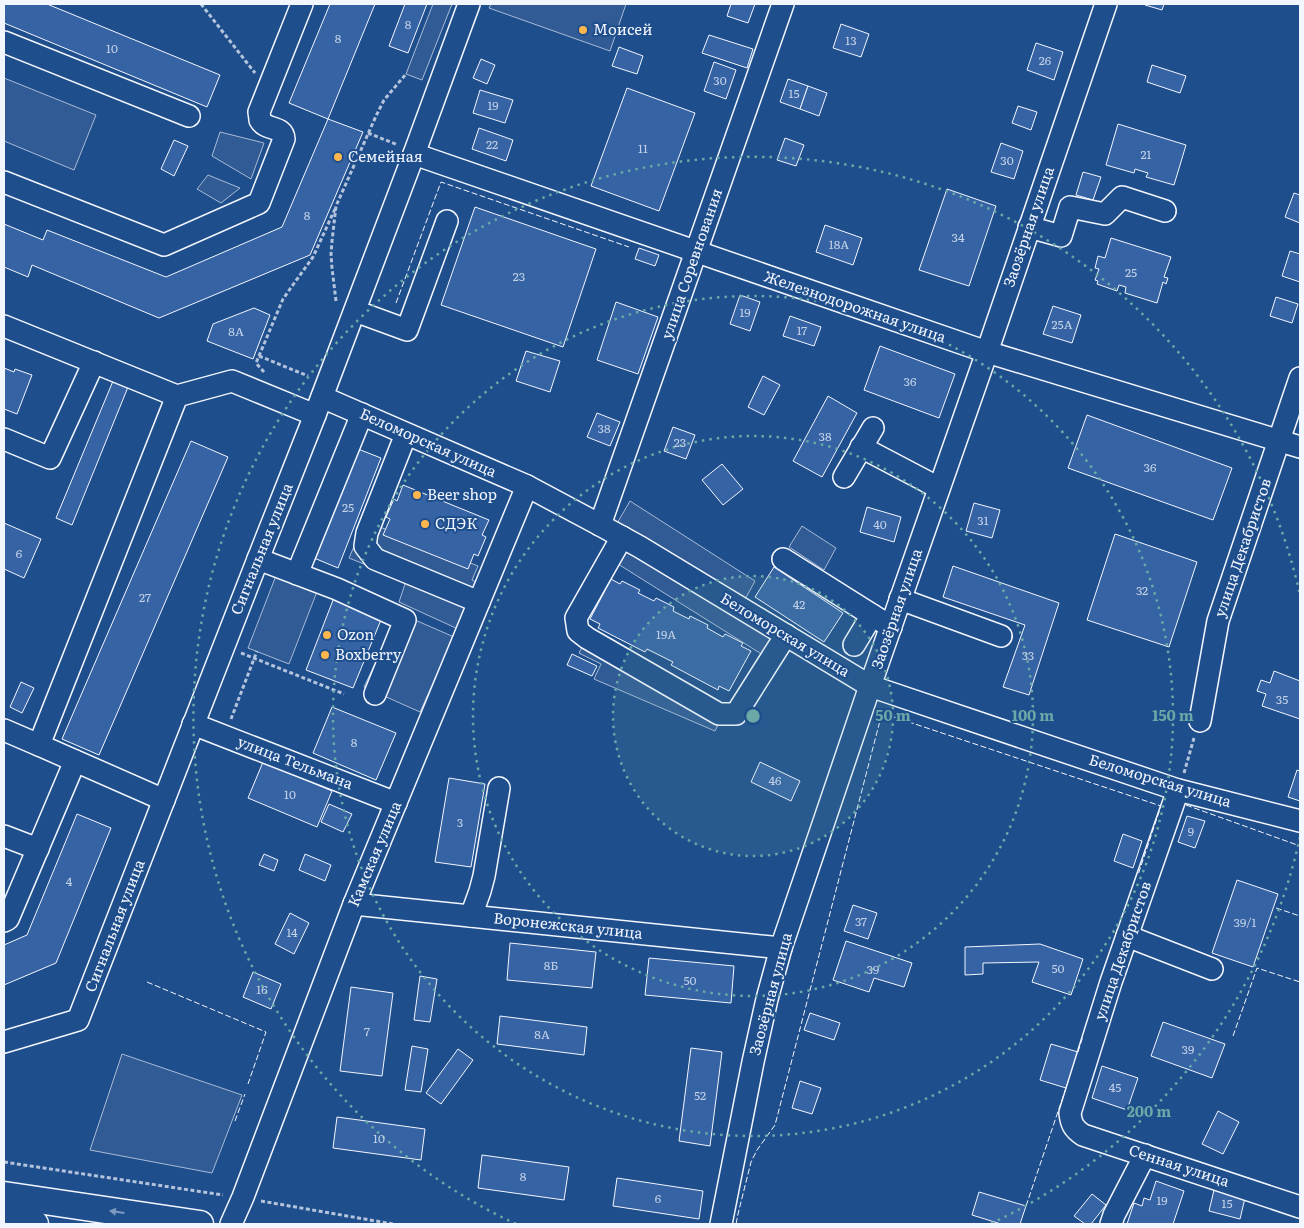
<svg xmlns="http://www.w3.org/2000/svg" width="1304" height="1228" viewBox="0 0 1304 1228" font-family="Literata,serif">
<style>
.built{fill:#305b95;stroke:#a8bbd7}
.building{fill:#3563a3;stroke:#f2f6ff}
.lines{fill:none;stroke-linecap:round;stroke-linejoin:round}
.minor-casing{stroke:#f2f6ff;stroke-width:24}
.major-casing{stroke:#f2f6ff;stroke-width:29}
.path{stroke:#b3c4dc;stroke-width:3;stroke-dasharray:4 2.5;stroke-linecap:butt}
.minor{stroke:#1f4e8c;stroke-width:21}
.major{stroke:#1f4e8c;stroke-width:26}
.fence{stroke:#f2f6ff;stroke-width:1;stroke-dasharray:6 2.5;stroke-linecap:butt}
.oneway{fill:#7e9ac0}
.ring{fill:none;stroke:#6aa9a8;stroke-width:2.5;stroke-dasharray:2.5 5}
.poi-dot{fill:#ffb74d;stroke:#1f4e8c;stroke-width:2}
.labels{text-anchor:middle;stroke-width:4;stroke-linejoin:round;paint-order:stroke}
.number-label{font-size:12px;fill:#c3d1e8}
.poi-label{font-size:15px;fill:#f2f6ff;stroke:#1f4e8c;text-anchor:start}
.street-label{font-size:15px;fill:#f2f6ff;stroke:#1f4e8c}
.centre{fill:#6aa9a8;stroke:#1f4e8c;stroke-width:2.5}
.ring-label{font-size:15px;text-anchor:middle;font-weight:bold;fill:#6aa9a8;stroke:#1f4e8c;stroke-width:4;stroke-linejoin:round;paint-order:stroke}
</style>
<rect width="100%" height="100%" fill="#1f4e8c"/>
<g class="built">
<path d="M433,4H452L422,80L406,74Z"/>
<path d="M491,4H626L610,51L489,8Z"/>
<path d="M4,78L96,115L74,170L4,141Z"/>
<path d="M220,132L264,143L251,179L212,156Z"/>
<path d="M208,175L240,188L221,203L197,189Z"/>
<path d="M630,501L755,581L736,616L773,637L763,655L618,564L616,525Z"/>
<path d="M365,521L478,566L472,580L478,583L458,629L399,602L406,581L349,558Z"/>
<path d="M802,526L836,548L824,570L789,547Z"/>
<path d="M277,573L318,589L289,664L248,648Z"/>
<path d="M399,613L454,637L420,712L364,687Z"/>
<path d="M592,628L727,707L715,731L594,679L601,664L579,653Z"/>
<path d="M122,1054L242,1095L212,1173L90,1150Z"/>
</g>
<g class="building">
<path d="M4,4H47L220,75L207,107L4,23Z"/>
<path d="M330,4H375L328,119L289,103Z"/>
<path d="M405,4H427L408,53L389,46Z"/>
<path d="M731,4H755L748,23L727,16Z"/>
<path d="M1145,4H1164L1162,10L1145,5Z"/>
<path d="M841,24L869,34L861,57L833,48Z"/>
<path d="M709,35L753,49L747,68L702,53Z"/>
<path d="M1036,43L1063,52L1054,80L1027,70Z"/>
<path d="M619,47L643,56L637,74L612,66Z"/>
<path d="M481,59L495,65L487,84L473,78Z"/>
<path d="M714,62L736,70L726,99L704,91Z"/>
<path d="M1152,65L1186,76L1180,93L1147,82Z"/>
<path d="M788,79L808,86L800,109L780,102Z"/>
<path d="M808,86L827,93L819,116L800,109Z"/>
<path d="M627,88L695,113L659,211L591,186Z"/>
<path d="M480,90L513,100L505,123L473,113Z"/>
<path d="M1018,106L1037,112L1031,130L1012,123Z"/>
<path d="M328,119L363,132L310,255L159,318L32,265L28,277L4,267V224L43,240L47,230L166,277L282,227Z"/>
<path d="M1118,124L1186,145L1174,185L1146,177L1148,173L1135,169L1134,173L1106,165Z"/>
<path d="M479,128L513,140L506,161L472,149Z"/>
<path d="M785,138L804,145L796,166L777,160Z"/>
<path d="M174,140L188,146L174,176L161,169Z"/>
<path d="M1001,143L1023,151L1014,179L991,172Z"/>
<path d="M1083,172L1101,177L1093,200L1076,195Z"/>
<path d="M947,189L996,206L969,286L919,270Z"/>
<path d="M1294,193L1300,195V223L1285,217Z"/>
<path d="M475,207L596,249L563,347L441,305Z"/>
<path d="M825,225L862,238L853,265L816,252Z"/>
<path d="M1111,238L1171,257L1164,277L1168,278L1166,284L1163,282L1157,303L1125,293L1126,287L1119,285L1117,291L1097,284L1098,281L1095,280L1099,269L1095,268L1098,256L1105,258Z"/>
<path d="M639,248L659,255L655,266L635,259Z"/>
<path d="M1290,251L1300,254V282L1282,276Z"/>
<path d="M740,295L760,302L750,331L730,324Z"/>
<path d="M1276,297L1298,304L1292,323L1270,316Z"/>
<path d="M616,302L658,317L638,374L597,360Z"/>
<path d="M1053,306L1081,315L1072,343L1043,334Z"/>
<path d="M254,308L270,315L253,359L207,341L213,324Z"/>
<path d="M790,316L821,327L814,346L783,336Z"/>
<path d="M880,346L955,374L939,418L864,390Z"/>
<path d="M526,351L560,361L550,392L516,381Z"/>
<path d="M4,368L14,372L15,369L32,375L17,414L4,409Z"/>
<path d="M763,376L780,385L764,415L748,407Z"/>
<path d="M113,381L128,387L72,525L56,518Z"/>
<path d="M828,396L857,413L822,477L793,461Z"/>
<path d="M597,413L620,422L610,446L587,437Z"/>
<path d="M1087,415L1232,468L1213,520L1068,468Z"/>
<path d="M673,427L695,435L686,459L664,451Z"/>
<path d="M191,441L228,457L99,755L62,739Z"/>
<path d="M358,449L381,458L338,568L314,558Z"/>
<path d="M722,464L743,489L723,505L702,480Z"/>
<path d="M403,485L489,520L482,535L486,537L478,556L474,554L468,569L383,535L390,519L386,517L394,499L397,501Z"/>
<path d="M974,503L1000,510L992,538L966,531Z"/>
<path d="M867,507L901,517L894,542L860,532Z"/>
<path d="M4,523L41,539L24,578L4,569Z"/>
<path d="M1115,534L1197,562L1169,647L1087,620Z"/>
<path d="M953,566L1059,603L1029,695L1003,687L1025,625L943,597Z"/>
<path d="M774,567L843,613L824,642L755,597Z"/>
<path d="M611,579L620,584L622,581L640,590L638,593L654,601L656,598L674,607L673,611L689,619L690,616L708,625L707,628L723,637L725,634L743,643L741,646L751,651L729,691L719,686L718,690L671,665L673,662L647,649L645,652L598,628L600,624L590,619Z"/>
<path d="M335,595L383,615L353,688L306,670Z"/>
<path d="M572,654L597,666L592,676L567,665Z"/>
<path d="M1274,671L1300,681V719L1262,706L1266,694L1257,691L1261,680L1270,683Z"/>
<path d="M21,682L34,688L22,713L10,707Z"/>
<path d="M332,707L396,733L376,780L313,753Z"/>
<path d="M263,762L332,791L317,827L248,798Z"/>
<path d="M760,762L800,781L791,801L751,782Z"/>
<path d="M1297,770L1300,771V801L1288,797Z"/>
<path d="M449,778L485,784L471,867L435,862Z"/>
<path d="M329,804L352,814L343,832L321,822Z"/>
<path d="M77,814L111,828L56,963L4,985V945L27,935Z"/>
<path d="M1187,816L1205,821L1195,848L1178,842Z"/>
<path d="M1123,834L1142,841L1133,868L1114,861Z"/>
<path d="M264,854L278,860L274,871L259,865Z"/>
<path d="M305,854L331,865L325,881L299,870Z"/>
<path d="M1237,880L1278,894L1253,967L1212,953Z"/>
<path d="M853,905L877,913L868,939L844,931Z"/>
<path d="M290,913L309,923L294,954L275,944Z"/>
<path d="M846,941L912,963L904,987L874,978L869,992L833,980Z"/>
<path d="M510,943L596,952L592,988L507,980Z"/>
<path d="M1040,944L1083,959L1071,995L1032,982L1039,962L983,963V974L965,975V947Z"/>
<path d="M649,958L734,966L731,1003L645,995Z"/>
<path d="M253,972L281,984L271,1009L243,997Z"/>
<path d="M420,976L437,979L430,1022L414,1020Z"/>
<path d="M351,987L393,993L382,1076L340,1071Z"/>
<path d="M810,1013L840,1023L834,1040L804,1030Z"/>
<path d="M500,1016L587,1027L584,1055L497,1044Z"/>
<path d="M1163,1022L1225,1044L1212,1078L1151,1056Z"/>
<path d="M1051,1044L1078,1052L1066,1088L1040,1080Z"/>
<path d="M412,1046L428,1049L421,1092L405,1090Z"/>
<path d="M691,1048L722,1052L710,1146L679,1141Z"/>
<path d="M458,1049L473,1060L441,1104L426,1093Z"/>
<path d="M1102,1066L1138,1078L1127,1110L1092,1098Z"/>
<path d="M800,1081L821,1088L812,1114L792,1108Z"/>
<path d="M1218,1111L1239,1122L1223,1154L1202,1144Z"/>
<path d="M337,1117L425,1129L421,1160L333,1148Z"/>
<path d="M482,1155L569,1167L564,1200L478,1188Z"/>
<path d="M617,1178L703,1191L699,1219L613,1206Z"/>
<path d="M1156,1181L1184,1191L1173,1224H1127L1134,1203L1142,1206L1144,1198L1150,1200Z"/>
<path d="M1214,1190L1245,1198L1240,1219L1209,1211Z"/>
<path d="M979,1192L1026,1206L1020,1224H1001L972,1215Z"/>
<path d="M1092,1194L1106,1205L1091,1224H1085L1074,1216Z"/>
</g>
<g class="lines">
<g class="minor-casing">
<g id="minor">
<path d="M4,42L189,116"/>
<path d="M414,154L987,352L1300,447"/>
<path d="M4,182L164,245L259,203L284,139C283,125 266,131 260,120C260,119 259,112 259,112L302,4"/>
<path d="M1029,227L1061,236L1070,207L1105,214L1122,197L1165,211"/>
<path d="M355,311L407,330L447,221"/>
<path d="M4,326L177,396L232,381L315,415"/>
<path d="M322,397L527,486L600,525L640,547L870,686L1178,790L1300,821"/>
<path d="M406,434L367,533L365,546L375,559L479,602"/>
<path d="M4,439L50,458L94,362"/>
<path d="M861,447L939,488"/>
<path d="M844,477L873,428"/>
<path d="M600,525L783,4"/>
<path d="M622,537L576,618L578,631L587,638L719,714H736L786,635"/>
<path d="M258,559L337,589L405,620L375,694"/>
<path d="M783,559L891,627"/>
<path d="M297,574L362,414"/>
<path d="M900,599L1001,636"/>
<path d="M854,645L872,615"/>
<path d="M1200,721L1218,621L1300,378"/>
<path d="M193,724L396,803"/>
<path d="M4,730L39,745"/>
<path d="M1178,790L1111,982L1070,1113C1071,1124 1074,1129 1083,1135L1300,1207"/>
<path d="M164,800L39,745L177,396"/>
<path d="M4,836L38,849"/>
<path d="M354,904L781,948"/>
<path d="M471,916L480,891L484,876L499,788"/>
<path d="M4,921L8,919L75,761"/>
<path d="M1127,936L1212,969"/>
<path d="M4,1042L78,1020L258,559L315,415L414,154L469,4"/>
<path d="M231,1224L243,1197L354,904L527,486"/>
<path d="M721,1224L753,1062L767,999L781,948L870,686L987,352L1106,4"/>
<path d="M1111,1224L1114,1215L1145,1155"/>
</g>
</g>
<g class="major-casing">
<g id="major">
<path d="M4,1195L200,1224"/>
<path d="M4,1220L35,1224"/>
</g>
</g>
<g class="path">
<path d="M201,4L255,73"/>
<path d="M368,133L398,145"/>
<path d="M336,301L332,268L331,254L332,241L336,206L376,116L384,100L406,74"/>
<path d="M259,356L308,376"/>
<path d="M264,372L256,363L283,299L290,289L313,257L335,209"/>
<path d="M241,653L344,694"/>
<path d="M231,719L257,651"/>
<path d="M1184,773L1194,738"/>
<path d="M4,1162L223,1195"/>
<path d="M261,1201L393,1224"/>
</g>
<use href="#minor" class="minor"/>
<use href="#major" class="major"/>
<g class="fence">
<path d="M396,303L441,182L629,247"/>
<path d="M1186,805L1300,846"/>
<path d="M1276,908L1300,916"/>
<path d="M147,982L266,1032L248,1084"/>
<path d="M1233,1036L1257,968L1300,982"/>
<path d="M1078,1052L1083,1036"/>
<path d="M235,1121L245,1094"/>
<path d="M1026,1206L1066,1088"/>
<path d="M736,1224L738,1214L751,1162L757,1150L775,1125L882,713L1161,806L1138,875"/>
</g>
</g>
<defs><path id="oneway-solid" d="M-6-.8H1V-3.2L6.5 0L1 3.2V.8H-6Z" transform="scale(1.25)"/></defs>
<use class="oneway" href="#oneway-solid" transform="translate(117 1212) rotate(-172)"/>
<circle cx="753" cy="716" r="140" fill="#6aa9a8" fill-opacity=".12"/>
<g class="ring">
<circle cx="753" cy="716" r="140"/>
<circle cx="753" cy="716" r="280"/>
<circle cx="753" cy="716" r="420"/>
<path d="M1300 837A560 560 0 0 1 990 1224M516 1224A560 560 0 1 1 1300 595"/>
</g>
<g class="poi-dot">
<circle cx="583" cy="30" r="5"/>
<circle cx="338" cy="157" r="5"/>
<circle cx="417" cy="495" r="5"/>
<circle cx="425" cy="524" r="5"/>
<circle cx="327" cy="635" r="5"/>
<circle cx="325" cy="655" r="5"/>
</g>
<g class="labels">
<g class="number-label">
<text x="408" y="29">8</text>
<text x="338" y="43">8</text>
<text x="851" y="45">13</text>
<text x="112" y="53">10</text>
<text x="1045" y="65">26</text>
<text x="720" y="85">30</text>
<text x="794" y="98">15</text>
<text x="493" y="110">19</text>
<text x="492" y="149">22</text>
<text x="643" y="153">11</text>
<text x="1146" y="159">21</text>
<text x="1007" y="165">30</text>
<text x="307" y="220">8</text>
<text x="958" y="242">34</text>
<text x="839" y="249">18А</text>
<text x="1131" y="277">25</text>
<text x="519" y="281">23</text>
<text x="745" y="317">19</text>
<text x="1062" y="329">25А</text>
<text x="802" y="335">17</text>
<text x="236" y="336">8А</text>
<text x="910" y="386">36</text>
<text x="604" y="433">38</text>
<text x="825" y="441">38</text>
<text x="680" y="447">23</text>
<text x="1150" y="472">36</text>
<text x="348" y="512">25</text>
<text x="983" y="525">31</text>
<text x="880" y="529">40</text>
<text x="19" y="558">6</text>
<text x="1142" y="595">32</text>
<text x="145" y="602">27</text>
<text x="799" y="609">42</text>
<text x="666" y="639">19А</text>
<text x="1028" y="660">33</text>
<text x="1282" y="704">35</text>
<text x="354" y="747">8</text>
<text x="775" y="785">46</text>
<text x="290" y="799">10</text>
<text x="460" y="827">3</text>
<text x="1191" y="836">9</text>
<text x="69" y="886">4</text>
<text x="861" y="926">37</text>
<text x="1245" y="927">39/1</text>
<text x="292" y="937">14</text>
<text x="551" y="970">8Б</text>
<text x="1058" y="973">50</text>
<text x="873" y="974">39</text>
<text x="690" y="985">50</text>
<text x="262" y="994">16</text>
<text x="367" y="1036">7</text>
<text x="542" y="1039">8А</text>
<text x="1188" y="1054">39</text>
<text x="1115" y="1092">45</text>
<text x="700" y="1100">52</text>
<text x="379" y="1143">10</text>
<text x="523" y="1181">8</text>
<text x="658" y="1203">6</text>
<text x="1162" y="1205">19</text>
<text x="1227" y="1208">15</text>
</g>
<g class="poi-label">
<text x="593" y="35">Моисей</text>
<text x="348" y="162">Семейная</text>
<text x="427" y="500">Beer shop</text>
<text x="435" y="529">СДЭК</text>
<text x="337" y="640">Ozon</text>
<text x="335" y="660">Boxberry</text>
</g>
<g class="street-label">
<text transform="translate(1029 227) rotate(-71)" y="5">Заозёрная улица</text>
<text transform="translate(692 264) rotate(-71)" y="5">улица Соревнования</text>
<text transform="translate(855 307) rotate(19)" y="5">Железнодорожная улица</text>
<text transform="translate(428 443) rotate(24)" y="5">Беломорская улица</text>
<text transform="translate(1243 548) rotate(-71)" y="5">улица Декабристов</text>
<text transform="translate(262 549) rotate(-68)" y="5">Сигнальная улица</text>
<text transform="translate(897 609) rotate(-71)" y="5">Заозёрная улица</text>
<text transform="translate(785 635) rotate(31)" y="5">Беломорская улица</text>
<text transform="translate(295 763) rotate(21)" y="5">улица Тельмана</text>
<text transform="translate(1160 781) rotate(17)" y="5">Беломорская улица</text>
<text transform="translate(375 854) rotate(-67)" y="5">Камская улица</text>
<text transform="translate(115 926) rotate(-69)" y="5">Сигнальная улица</text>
<text transform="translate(568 926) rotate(6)" y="5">Воронежская улица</text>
<text transform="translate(1123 951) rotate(-71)" y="5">улица Декабристов</text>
<text transform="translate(771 994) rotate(-75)" y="5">Заозёрная улица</text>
<text transform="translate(1179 1166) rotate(18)" y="5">Сенная улица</text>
</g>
</g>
<circle cx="753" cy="716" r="8" class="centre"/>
<g class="ring-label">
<text x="893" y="721">50 m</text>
<text x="1033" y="721">100 m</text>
<text x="1173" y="721">150 m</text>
<text x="1149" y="1117">200 m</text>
</g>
<rect width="1304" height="1228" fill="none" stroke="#f2f6ff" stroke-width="10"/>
</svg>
